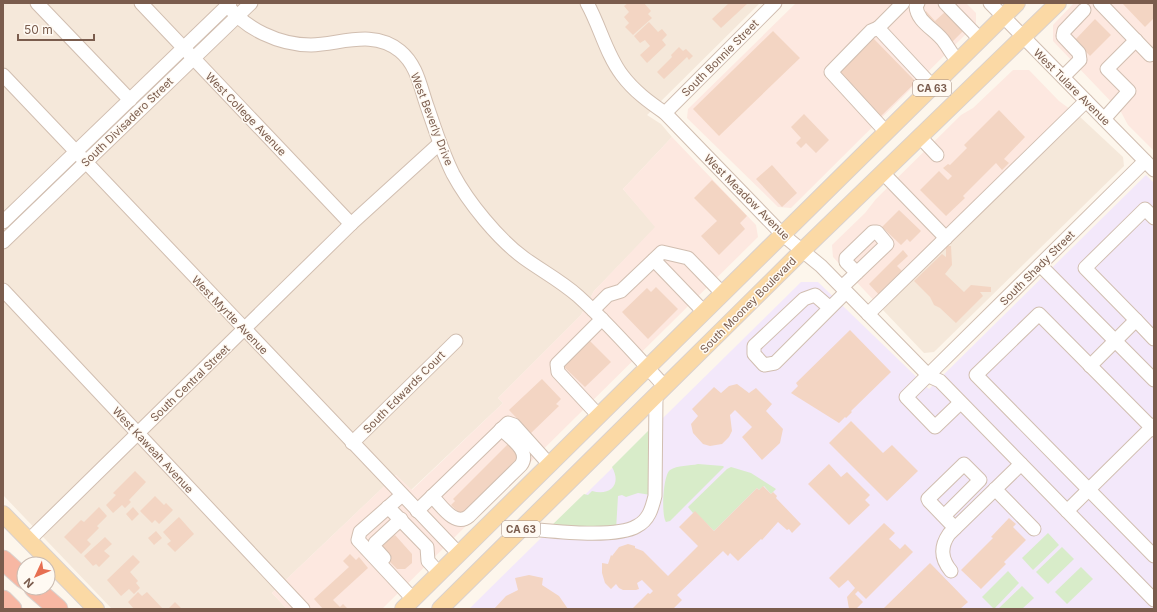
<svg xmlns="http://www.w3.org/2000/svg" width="1157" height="612" viewBox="0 0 1157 612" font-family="Inter,sans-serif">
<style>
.residential{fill:#f5e8da}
.commercial{fill:#fde8e0}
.education{fill:#f3e8fa}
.green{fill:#d8ecc9}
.building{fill:#f3d5c3}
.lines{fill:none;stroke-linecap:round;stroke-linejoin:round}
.minor-casing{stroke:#d1beb0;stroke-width:15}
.major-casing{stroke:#dad1cd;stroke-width:18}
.highway-casing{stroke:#dad1cd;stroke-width:21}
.minor{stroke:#fff;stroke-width:13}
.major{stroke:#fbd9a5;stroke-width:16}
.highway{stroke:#f7b7a3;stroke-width:19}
.labels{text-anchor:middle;stroke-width:3;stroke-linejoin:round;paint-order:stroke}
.shield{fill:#fffaf3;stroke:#a28b7f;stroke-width:1}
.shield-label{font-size:10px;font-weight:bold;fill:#7a5c4d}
.street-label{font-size:11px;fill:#7a5c4d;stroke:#fffaf3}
</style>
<rect width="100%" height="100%" fill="#fdf6ec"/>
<g class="residential">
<path d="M3,3H760L647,115L661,124L672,137L623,189L656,227L594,291L581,315L498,398L503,403L411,490L396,475L272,593L287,609H112L3,495Z"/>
<path d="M1078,115L1123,157L1124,166L934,352L924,353L882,309Z"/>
</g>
<g class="commercial">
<path d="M796,3H966L976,13V24L791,208L778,207L687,118L688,109Z"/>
<path d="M1074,3H1154V151L1128,125L1121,112L1053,41V25Z"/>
<path d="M1013,70H1029L1059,101L1078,115L882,309L833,257L832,245L865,213L876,199L961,115L973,108Z"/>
<path d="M672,137L756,225L758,237L382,609H287L272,593L396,475L412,490L503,403L498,398L581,315L594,291L655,227L623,189Z"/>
</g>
<path class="education" d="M1146,175L1154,183V609H469L801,282H818L929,389Z"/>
<g class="green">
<path d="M652,427L651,495L638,493L626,497L622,495L618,496L616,530L548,529L584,494L588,495L592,491C610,496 622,485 612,467Z"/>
<path d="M698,464L723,466L724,467L670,521L666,522C661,515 663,475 670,470C677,465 690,466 698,464Z"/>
<path d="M731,467L751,473L776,489L771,494L764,486L759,490L757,488L714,531L695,512L693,513L688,507L727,469Z"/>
<path d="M1048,533L1059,545L1033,570L1022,558Z"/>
<path d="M1062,547L1074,559L1048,584L1036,572Z"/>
<path d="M1081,567L1093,579L1067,604L1055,592Z"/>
<path d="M1008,571L1019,583L994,609L982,597Z"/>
<path d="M1022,586L1034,598L1022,609H998Z"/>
</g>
<g class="building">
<path d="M628,3H644L651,11L648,14L652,18L633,35L625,27L629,23L624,17L629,12L624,6Z"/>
<path d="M729,3H748L721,28L712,19Z"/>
<path d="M1122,3H1154V18L1145,27Z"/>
<path d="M926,11L935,21L945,12L963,31L950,44L922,15Z"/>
<path d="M1095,19L1111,35L1090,56L1075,40Z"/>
<path d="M649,22L658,32L662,29L667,35L662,40L666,45L647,63L640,55L650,46L645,40L640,43L634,36Z"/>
<path d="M773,31L800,58L719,136L693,109Z"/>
<path d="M872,37L916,82L879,118L835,72Z"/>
<path d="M679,47L683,51L686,49L693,56L689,60L687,57L664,79L657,72L672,57L671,55Z"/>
<path d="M999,110L1025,137L1004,159L1009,163L1002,170L996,163L963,196L965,198L946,216L920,190L939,171L948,180L952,176L943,168L948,164L950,165L967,148L964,145Z"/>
<path d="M804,114L829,140L816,153L806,143L801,148L796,143L801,138L791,127Z"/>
<path d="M772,165L797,193L782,207L756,179Z"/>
<path d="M712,180L747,216L740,223L745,229L719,255L701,236L717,221L694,198Z"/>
<path d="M899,210L921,231L910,242L907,239L901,245L882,227Z"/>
<path d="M946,246H951L952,265L945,274L964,292L971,285L991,287V292H980L983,296L956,323L940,308L934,305L930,297L914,281L942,254L946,257Z"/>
<path d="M903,250L908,256L897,266L904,273L881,297L869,284Z"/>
<path d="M656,287L678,309L648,339L622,312L647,288L651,292Z"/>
<path d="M850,330L891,372L851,411L852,412L846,418L845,417L839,423L791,393L798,386L796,383Z"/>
<path d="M588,339L611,362L585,387L562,365Z"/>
<path d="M542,379L561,399L556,404L559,406L531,433L509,410Z"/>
<path d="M737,384L749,393L756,388L772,404L766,411L783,429L780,443L762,460L742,437L752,427L735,410L730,415L732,431L729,437L722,444L710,446L703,444L693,433L691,424L698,416L692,409L714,387L721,393L729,386Z"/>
<path d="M851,421L883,453L892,445L918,471L887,501L829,443Z"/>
<path d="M509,443L521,458L462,516L451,505L455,501L453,499Z"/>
<path d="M829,464L841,477L847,472L870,495L865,500L870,505L849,525L808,484Z"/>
<path d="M135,471L146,482L129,500L131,502L125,508L122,505L113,513L106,505L116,495L113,493Z"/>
<path d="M763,486L771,494L773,492L777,496L776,498L801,524L792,533L789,529L787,530L778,522L762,540L761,539L738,561L730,553L728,556L723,551L677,595L682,600L673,609H632L648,593L650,594L653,591L642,580L637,583L639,589L636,590H623L619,588L616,584L611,589L605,583L602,573V563L608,564L611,555L612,556L619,547L628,544L635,546V548L643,551L668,576L698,546L679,527L695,511L714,531L757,488L759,490Z"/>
<path d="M155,496L164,505L166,503L173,510L159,524L155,520L152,523L140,511Z"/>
<path d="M99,507L107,516L97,526L99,528L87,540L91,544L81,554L64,537L81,520L84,522Z"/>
<path d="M133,507L139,514L132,521L126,514Z"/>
<path d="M179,517L194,534L175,552L167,544L171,541L163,532Z"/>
<path d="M1009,518L1016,524L1013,527L1026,540L1004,562L1006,564L981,589L961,570L993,538L991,537Z"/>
<path d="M884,523L895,533L889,539L900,549L905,544L913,552L866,599L858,591L855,594L863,602L856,609H849L847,597L855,588L848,580L839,588L829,578Z"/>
<path d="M156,531L162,538L154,545L148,538Z"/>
<path d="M395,535L412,554V563L405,569H397L378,550L385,537L388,540Z"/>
<path d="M105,537L112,544L104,551L110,556L99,567L96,564L93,566L84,556Z"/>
<path d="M350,554L356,560L359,557L368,568L333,600L340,607L343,604L348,609H323L314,599L349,567L343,561Z"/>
<path d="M133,555L140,562L130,572L138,581L136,583L140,588L134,594L129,589L121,596L107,580Z"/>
<path d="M930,563L968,602L960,609H883Z"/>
<path d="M529,575L543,578L542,585L559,596L568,609H494L506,596L518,590L515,578Z"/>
<path d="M138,592L142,596L147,592L163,609H134L128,602Z"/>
<path d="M175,602L182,609H168Z"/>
</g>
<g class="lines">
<g class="minor-casing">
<g id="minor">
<path d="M37,3L130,100"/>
<path d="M141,3L351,224"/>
<path d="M226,3C244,29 280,45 311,45C341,44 373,29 400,51C417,65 420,86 427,106C435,129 442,152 453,174C468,202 498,239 524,258C542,271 561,281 578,296C609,324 637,356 665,387"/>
<path d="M587,3C600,26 606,54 622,75C634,91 649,102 665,113L783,235L821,266L929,376L940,381L1154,600"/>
<path d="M903,3L878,28L933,87"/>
<path d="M918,3L916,6C917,23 937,30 945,43C950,50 952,55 958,61"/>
<path d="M945,3L980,39"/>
<path d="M990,3L1154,170"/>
<path d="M1100,3L1150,55"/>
<path d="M878,28L871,31L831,72L886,132"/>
<path d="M3,75L459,554"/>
<path d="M1063,77L1080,60L1079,53L1063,36L1064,31L1084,10"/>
<path d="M665,113L775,3"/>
<path d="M1104,119L1129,91L1107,69L1136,40"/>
<path d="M920,137L937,155"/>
<path d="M883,173L946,238"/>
<path d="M3,222L230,3"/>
<path d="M3,242L251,3"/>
<path d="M654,260L704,312"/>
<path d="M1040,265L1154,380"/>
<path d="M842,287L887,244L877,232H873L846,258V262L857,273"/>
<path d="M3,290L303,609"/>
<path d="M830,308L815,295L804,299L754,346V354L764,365L775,363L846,292"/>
<path d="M593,310L608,295L621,291L662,252L688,258L722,293"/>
<path d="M868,314L1086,101"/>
<path d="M1136,320L1085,268L1145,209L1154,218"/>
<path d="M1090,366L1136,320L1154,339"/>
<path d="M960,403L935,427L906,397L1145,161"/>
<path d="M599,416L558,372L557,364L602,319"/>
<path d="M1154,430L1039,314L976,375L1154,556"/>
<path d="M352,443L456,341"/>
<path d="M995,489L1034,529"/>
<path d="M402,495L360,532L358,540L413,599"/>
<path d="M432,496C441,505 455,528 469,516L521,465C531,451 510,438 501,429"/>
<path d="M388,507L427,547L428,561L439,573"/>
<path d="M417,511L508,423L514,425L549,464"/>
<path d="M1067,511L1154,425"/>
<path d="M944,516L980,480L964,464L928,499L929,501L955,528"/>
<path d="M522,528C548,531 616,539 637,526C649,520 652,508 655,496L656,396"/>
<path d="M28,541L351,224L440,143"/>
<path d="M384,558L375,548V543L401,519"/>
<path d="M951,571C941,559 940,547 949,534L1021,464"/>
</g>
</g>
<g class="major-casing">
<g id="major">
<path d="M3,514L96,609"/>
<path d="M403,609L1017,3"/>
<path d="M440,609L802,251L1058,3"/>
</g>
</g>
<g class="highway-casing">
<g id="highway">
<path d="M3,560L24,579"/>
<path d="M34,588L58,609"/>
<path d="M3,600L12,609"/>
</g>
</g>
<use href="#minor" class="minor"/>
<use href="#major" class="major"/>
<use href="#highway" class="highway"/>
</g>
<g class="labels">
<g class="shield">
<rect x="913" y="80" width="38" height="16" rx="3"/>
<rect x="502" y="521" width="38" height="16" rx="3"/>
</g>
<g class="shield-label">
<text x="932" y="92">CA 63</text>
<text x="521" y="533">CA 63</text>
</g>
<g class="street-label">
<text transform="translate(720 58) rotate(-45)" y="4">South Bonnie Street</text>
<text transform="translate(1072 87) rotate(45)" y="4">West Tulare Avenue</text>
<text transform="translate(246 114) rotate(46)" y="4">West College Avenue</text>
<text transform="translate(432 119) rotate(69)" y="4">West Beverly Drive</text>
<text transform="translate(127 122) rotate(-44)" y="4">South Divisadero Street</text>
<text transform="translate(747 197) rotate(45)" y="4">West Meadow Avenue</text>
<text transform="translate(1037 268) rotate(-45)" y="4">South Shady Street</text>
<text transform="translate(748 305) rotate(-45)" y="4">South Mooney Boulevard</text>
<text transform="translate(230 315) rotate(46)" y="4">West Myrtle Avenue</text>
<text transform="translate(190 383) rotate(-44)" y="4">South Central Street</text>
<text transform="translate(404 392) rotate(-45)" y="4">South Edwards Court</text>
<text transform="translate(153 450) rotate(47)" y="4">West Kaweah Avenue</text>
</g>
</g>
<rect width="1157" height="612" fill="none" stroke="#7a5c4d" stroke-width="8"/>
<g transform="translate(36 576) rotate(226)"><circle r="19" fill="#fffaf3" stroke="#cabbb1"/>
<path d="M0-3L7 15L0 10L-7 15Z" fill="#e76f51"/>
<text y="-6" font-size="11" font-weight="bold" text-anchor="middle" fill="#7a5c4d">N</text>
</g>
<path d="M18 34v6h76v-6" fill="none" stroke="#7a5c4d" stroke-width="2"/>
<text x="24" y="34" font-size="12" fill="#7a5c4d" stroke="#fffaf3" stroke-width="3" paint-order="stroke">50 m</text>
</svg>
